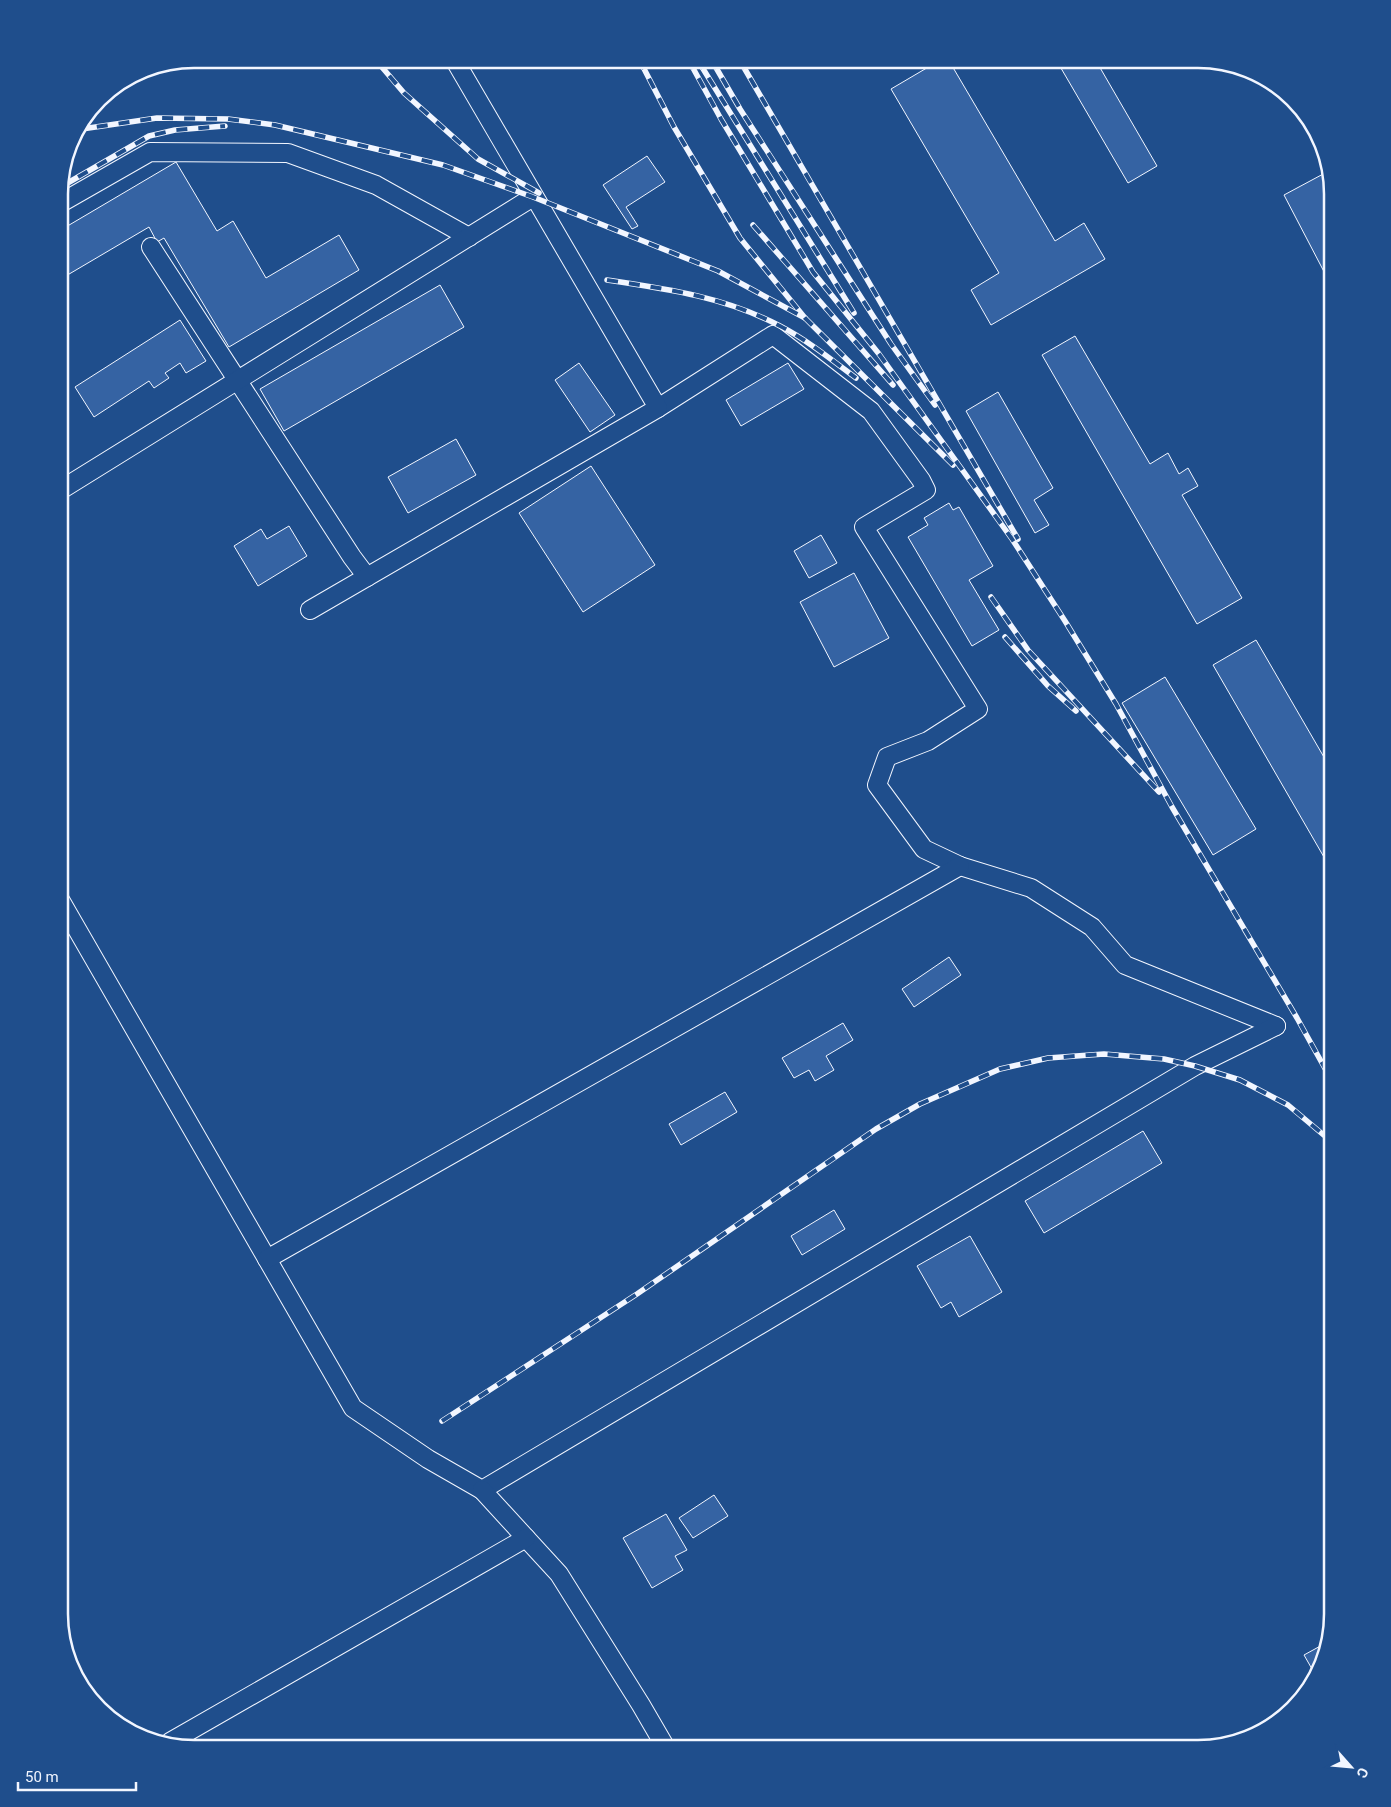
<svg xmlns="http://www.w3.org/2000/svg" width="1391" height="1807" viewBox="0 0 1391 1807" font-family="Roboto,sans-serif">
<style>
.building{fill:#3563a3;stroke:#f2f6ff}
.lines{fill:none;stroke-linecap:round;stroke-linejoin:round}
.minor-casing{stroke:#f2f6ff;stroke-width:20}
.minor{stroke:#1f4e8c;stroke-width:18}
.rail-casing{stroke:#f2f6ff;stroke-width:5.5}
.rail{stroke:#1f4e8c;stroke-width:4;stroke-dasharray:11;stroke-linecap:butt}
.rim{fill:none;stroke:#f2f6ff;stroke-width:2.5}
</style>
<rect width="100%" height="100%" fill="#1f4e8c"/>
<g class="building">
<path d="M942,59H948L1055,241L1084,223L1105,259L991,325L971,290L999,273L891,89Z"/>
<path d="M1064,59H1095L1157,166L1128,183L1058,63Z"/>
<path d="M647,156L665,182L626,207L638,226L632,229L603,185Z"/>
<path d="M176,162L217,231L233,221L266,278L339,235L359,270L229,347L164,238L157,242L149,227L59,280V231Z"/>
<path d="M1325,173L1332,193V287L1284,195Z"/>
<path d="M440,285L464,327L284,431L260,389Z"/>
<path d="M180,320L206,361L186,373L180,363L165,373L169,378L154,388L149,381L94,417L75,387Z"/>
<path d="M1075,336L1150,464L1168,453L1179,474L1188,468L1198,486L1182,495L1242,598L1197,624L1042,355Z"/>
<path d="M579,363L615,415L590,432L555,380Z"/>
<path d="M788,363L804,389L741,426L726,400Z"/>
<path d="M998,392L1053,488L1034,500L1049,525L1035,533L966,411Z"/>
<path d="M456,439L476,475L408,513L388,477Z"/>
<path d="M591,466L655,565L583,612L519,513Z"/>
<path d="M949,503L953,510L959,507L993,566L969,580L999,630L972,646L908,537L928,525L924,518Z"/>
<path d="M289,526L307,556L258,586L234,546L261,529L267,539Z"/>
<path d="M821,535L837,563L809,578L794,551Z"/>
<path d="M854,573L889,638L834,667L800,602Z"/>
<path d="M1256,640L1332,771V871L1213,665Z"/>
<path d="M1165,677L1256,829L1213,855L1122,703Z"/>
<path d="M949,957L961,975L914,1007L902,989Z"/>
<path d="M843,1023L853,1040L826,1056L834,1070L815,1081L809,1070L794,1078L782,1058Z"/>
<path d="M725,1092L737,1112L681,1145L669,1124Z"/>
<path d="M1143,1131L1162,1163L1044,1233L1025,1201Z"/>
<path d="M834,1210L845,1229L802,1255L791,1236Z"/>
<path d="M970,1236L1002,1292L959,1317L951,1302L941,1308L917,1266Z"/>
<path d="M714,1495L728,1516L693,1538L679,1518Z"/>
<path d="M666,1514L687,1550L675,1556L683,1570L652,1588L623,1538Z"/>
<path d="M1324,1644L1316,1676L1304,1655Z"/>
</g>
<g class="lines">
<g class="minor-casing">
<g id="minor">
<path d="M59,204L150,152L288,153L376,185L469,237"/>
<path d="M151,247L352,557L367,577"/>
<path d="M658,408L773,335L871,411L921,480L926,490L864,527L978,709L928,741L887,757L877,785L924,849L960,866L1031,888L1092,927L1125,965L1276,1026"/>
<path d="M59,491L533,197"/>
<path d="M310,610L658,408L454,59"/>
<path d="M59,898L353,1408L428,1459L482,1490L1195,1066L1276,1026"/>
<path d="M267,1259L960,866"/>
<path d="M482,1490L559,1574L641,1705L666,1748"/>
<path d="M170,1742L526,1538"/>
</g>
</g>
<use href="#minor" class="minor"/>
<g class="rail-casing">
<g id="rail">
<path d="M375,59L404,93L478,159L539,193"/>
<path d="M639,59L674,127L740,238L805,318L953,465"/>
<path d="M688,59L721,119L813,272L879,354L1012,539L1065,621L1116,704L1172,807L1297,1018L1332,1081"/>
<path d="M697,59L854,313"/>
<path d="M711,59L740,109L891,344L935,405"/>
<path d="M739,59L1018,539"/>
<path d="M75,130L157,118L228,119L275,125L443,165L533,197L718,271L805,318"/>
<path d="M59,188L149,136L175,130L225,126"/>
<path d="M753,225L893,385"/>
<path d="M607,280C668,289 725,297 780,326C807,340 832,360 856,378"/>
<path d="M991,597L1028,650L1159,792"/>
<path d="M1005,637L1048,686L1076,711"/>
<path d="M442,1421L637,1294L876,1129L920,1104L1000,1069L1048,1058L1104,1054L1164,1059L1195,1066L1240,1080L1288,1105L1332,1142"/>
</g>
</g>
<use href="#rail" class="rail"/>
</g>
<path d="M0 0H1391V1807H0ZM194 68H1198A126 126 0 0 1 1324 194V1614A126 126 0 0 1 1198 1740H194A126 126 0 0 1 68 1614V194A126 126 0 0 1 194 68Z" fill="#1f4e8c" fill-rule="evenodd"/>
<path class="rim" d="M194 68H1198A126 126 0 0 1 1324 194V1614A126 126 0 0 1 1198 1740H194A126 126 0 0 1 68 1614V194A126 126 0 0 1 194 68Z"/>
<g transform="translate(1351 1767) rotate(117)" stroke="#1f4e8c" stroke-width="4" paint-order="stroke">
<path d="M0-4L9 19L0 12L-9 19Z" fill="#f2f6ff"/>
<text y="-8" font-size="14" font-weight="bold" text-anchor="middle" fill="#f2f6ff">С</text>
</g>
<path d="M18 1782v8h118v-8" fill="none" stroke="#f2f6ff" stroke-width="2.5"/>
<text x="25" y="1782" font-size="15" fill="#f2f6ff" stroke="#1f4e8c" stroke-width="4" paint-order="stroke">50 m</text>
</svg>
